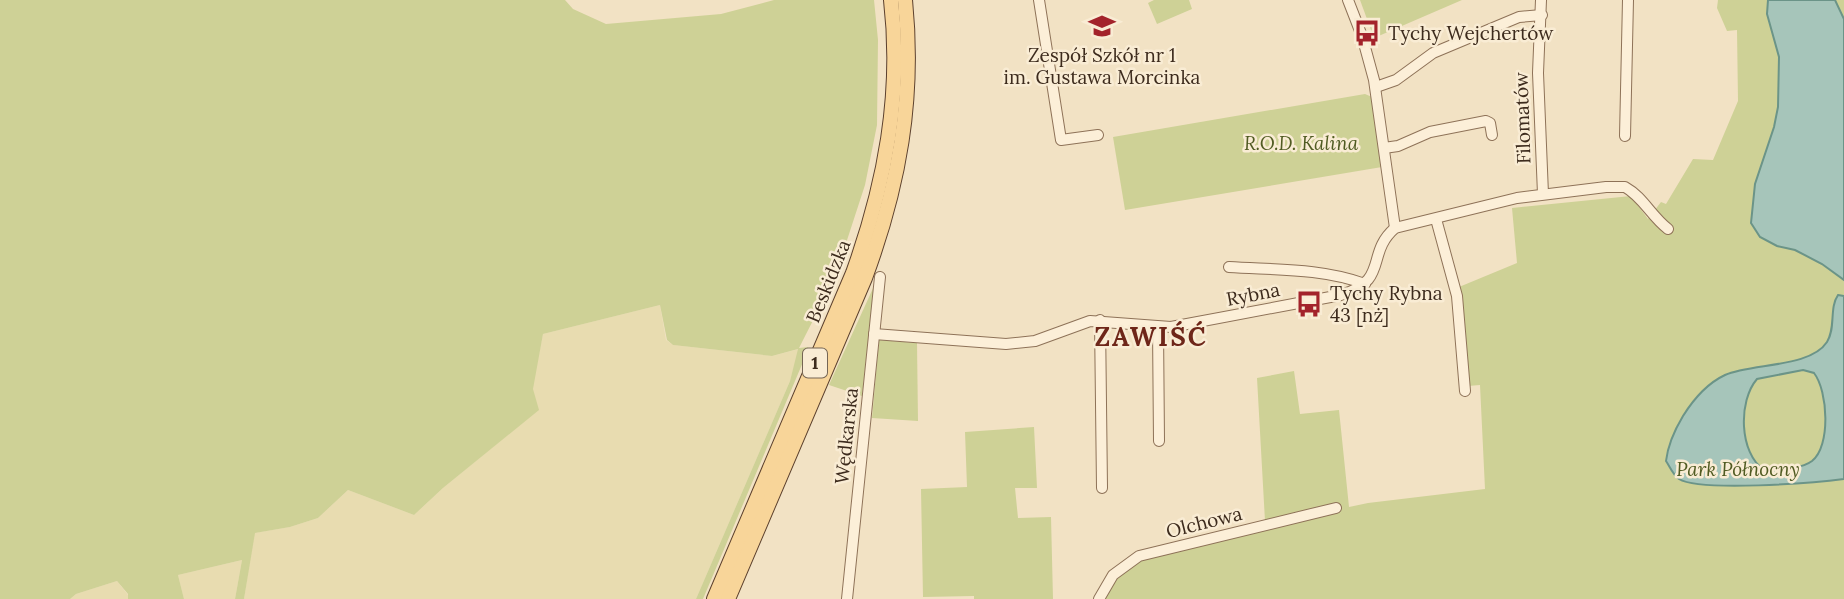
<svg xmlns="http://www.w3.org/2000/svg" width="1844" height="599" viewBox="0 0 1844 599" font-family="Lora,serif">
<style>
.farmland{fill:#e8dcb0}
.green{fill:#ced196}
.water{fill:#a6c5ba;stroke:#6b9488;stroke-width:2;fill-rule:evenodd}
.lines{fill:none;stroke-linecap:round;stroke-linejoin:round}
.minor-casing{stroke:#8e7258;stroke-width:12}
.major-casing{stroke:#5c402d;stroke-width:16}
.minor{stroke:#fcefd8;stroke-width:10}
.major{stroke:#f8d599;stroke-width:14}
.labels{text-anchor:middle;stroke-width:5;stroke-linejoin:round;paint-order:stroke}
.shield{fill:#f9ecd4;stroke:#756554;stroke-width:2}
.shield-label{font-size:18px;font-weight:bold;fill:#3d2b1d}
.poi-label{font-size:19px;fill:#3d2b1d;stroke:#f9ecd4;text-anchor:start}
.street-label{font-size:19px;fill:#3d2b1d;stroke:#f9ecd4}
.park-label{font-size:19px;font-style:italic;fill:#505b22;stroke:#f9ecd4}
.district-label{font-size:26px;font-weight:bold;letter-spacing:2px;fill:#6e2619;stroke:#f9ecd4}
</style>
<rect width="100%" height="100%" fill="#f2e2c4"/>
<g class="farmland">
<path d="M660,305L666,340L673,345L772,356L799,349L790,381L696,599H244L254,533L290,527L318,518L348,490L414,515L443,488L538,410L532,389L543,334Z"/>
<path d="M242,560L235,599H184L178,575Z"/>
<path d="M117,581L128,595V599H70L76,594Z"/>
</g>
<g class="green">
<path d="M0,0H565L573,9L606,24L721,14L774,0H874L878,40L877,125L865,185L835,277L799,348L808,347L803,362L703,599H696L790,381L798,349L772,356L673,345L667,340L660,305L543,334L533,389L539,410L443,488L414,515L348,490L318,518L290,527L255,533L244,599H235L242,560L178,575L184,599H128V594L117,581L76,594L70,599H0Z"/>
<path d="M1154,0H1189L1192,9L1157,24L1148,3Z"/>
<path d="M1360,0H1462L1374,38Z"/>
<path d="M1718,0H1844V599H1104C1111,582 1122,573 1136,562L1265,521L1257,378L1294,371L1300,414L1339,410L1349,507L1368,503L1485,489L1480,385L1468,386L1459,287L1517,263L1512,208L1631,196L1648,219L1661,202L1666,204L1693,159L1713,160L1738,101L1737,30L1727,31L1717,8Z"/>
<path d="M1365,94L1372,97L1382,167L1125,210L1113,137Z"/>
<path d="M874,286L862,396L829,385Z"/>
<path d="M879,340L917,343L918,421L872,418Z"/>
<path d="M1034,427L1037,488H1015L1018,518L1051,517L1053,599H974V596L923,597L921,489L967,487L965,432Z"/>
</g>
<g class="water">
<path d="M1768,0H1835L1844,19V280L1822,264L1795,250L1777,246L1760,237L1751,223L1755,184L1774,127L1778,107L1779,57L1767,14Z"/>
<path d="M1838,295L1844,296V479C1815,483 1700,492 1679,479C1673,475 1670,467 1666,461C1668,444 1674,431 1683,416C1693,400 1708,383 1725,375C1752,363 1810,368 1827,342C1836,328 1829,308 1838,295ZM1803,370L1814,373C1828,391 1831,446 1812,461C1800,470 1778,469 1764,470C1739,453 1738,401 1757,379Z"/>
</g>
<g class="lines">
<g class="minor-casing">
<g id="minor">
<path d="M1039,0L1061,140L1098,135"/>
<path d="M1348,0L1362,36L1374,80L1395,228"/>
<path d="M1541,0L1538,73L1543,194"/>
<path d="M1376,87L1396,80L1433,53L1519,17L1542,15"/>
<path d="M1625,136L1628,0"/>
<path d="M1384,148L1398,146L1430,132L1486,121L1490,123L1492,135"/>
<path d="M1436,219L1457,296L1465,391"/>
<path d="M1229,267C1274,270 1322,268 1365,284"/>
<path d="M1100,320L1102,488"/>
<path d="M1158,328L1159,441"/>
<path d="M874,334L1006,344L1035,341L1090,321L1171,327L1341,295C1390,280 1365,254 1395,228L1517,198L1606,187H1625C1643,197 1651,216 1668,229"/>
<path d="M847,599L880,277"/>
<path d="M1099,599L1113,575L1139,556L1336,508"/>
</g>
</g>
<g class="major-casing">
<g id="major">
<path d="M714,599L853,273C885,184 902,94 891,0"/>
<path d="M728,599L865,278C899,186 915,99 905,0"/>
</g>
</g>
<use href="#minor" class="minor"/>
<use href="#major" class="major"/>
</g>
<defs>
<g id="school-bare" transform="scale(2.1)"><path d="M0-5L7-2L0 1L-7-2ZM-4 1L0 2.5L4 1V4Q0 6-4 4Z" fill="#a3232b" stroke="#f9ecd4" stroke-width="2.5" paint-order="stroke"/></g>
<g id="bus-bare" transform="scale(2.1)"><path d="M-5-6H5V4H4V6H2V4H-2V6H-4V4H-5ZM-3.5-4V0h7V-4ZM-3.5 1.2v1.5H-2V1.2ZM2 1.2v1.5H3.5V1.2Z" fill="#a3232b" stroke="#f9ecd4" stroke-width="2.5" paint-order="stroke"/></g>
</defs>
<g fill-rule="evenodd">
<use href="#school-bare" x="1102" y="26"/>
<use href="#bus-bare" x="1367" y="33"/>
<use href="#bus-bare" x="1309" y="304"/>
</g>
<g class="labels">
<rect class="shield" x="803" y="348.5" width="24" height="29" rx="5"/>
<g class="shield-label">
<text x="815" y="369">1</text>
</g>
<g class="poi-label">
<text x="1388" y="40">Tychy Wejchertów</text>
<text x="1102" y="62" text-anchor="middle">Zespół Szkół nr 1<tspan x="1102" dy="22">im. Gustawa Morcinka</tspan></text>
<text x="1330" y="300">Tychy Rybna<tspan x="1330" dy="22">43 [nż]</tspan></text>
</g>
<g class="street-label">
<text transform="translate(1522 118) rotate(-92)" y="7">Filomatów</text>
<text transform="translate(828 281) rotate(-68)" y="7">Beskidzka</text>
<text transform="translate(1253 294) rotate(-11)" y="7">Rybna</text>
<text transform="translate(846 436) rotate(-84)" y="7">Wędkarska</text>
<text transform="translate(1204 522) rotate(-14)" y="7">Olchowa</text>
</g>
<g class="park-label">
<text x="1301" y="150">R.O.D. Kalina</text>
<text x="1738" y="476">Park Północny</text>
</g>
<g class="district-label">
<text x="1151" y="346">ZAWIŚĆ</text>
</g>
</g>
</svg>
